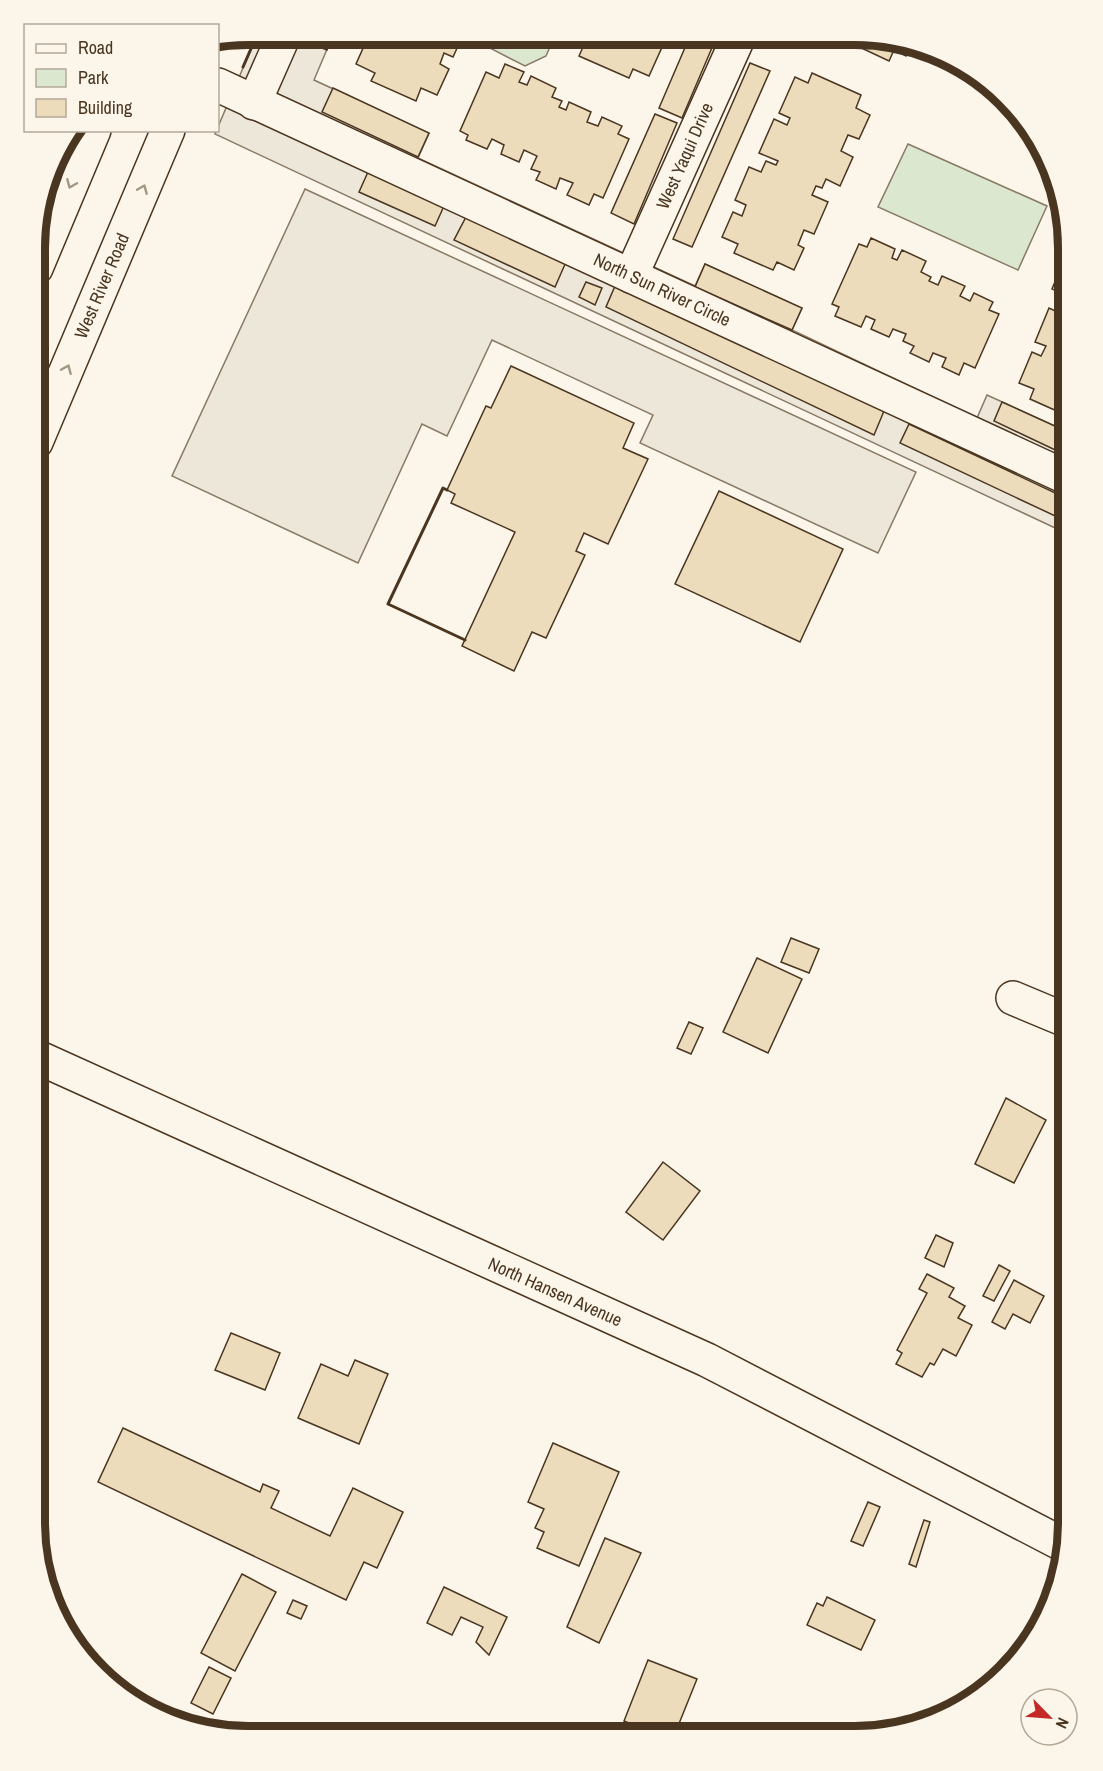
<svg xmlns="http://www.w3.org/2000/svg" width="1103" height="1771" viewBox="0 0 1103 1771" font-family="'Archivo Narrow',sans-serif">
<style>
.green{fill:#dce7d0;stroke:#887966;stroke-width:1.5}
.parking{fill:#ede7d9;stroke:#887966;stroke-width:1.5}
.building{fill:#ecdcbc;stroke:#4a3520;stroke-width:1.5}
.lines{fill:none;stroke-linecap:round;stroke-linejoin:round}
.minor-casing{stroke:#4a3520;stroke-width:36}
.major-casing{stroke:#4a3520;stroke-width:36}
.minor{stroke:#fbf6e9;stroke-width:33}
.major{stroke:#fbf6e9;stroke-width:33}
.wall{stroke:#4a3520;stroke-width:3}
.oneway{stroke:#a29684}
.labels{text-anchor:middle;stroke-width:4.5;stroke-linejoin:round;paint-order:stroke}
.street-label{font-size:18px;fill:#4a3520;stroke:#fbf6e9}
.rim{fill:none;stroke:#4a3520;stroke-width:8}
</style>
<rect width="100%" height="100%" fill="#fbf6e9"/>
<g class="green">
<path d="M489,35H555L546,56L525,66L484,45Z"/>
<path d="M908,144L1047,206L1018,270L878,207Z"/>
</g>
<g class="parking">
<path d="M257,35H333L314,80L429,133L418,158L695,286L705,264L802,308L792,330L977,418L987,395L1068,432V534L215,134Z"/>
<path d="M305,189L916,472L878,553L640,443L653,415L492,340L447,436L422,424L358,563L172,476Z"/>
</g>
<g class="building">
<path d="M307,35H333L327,50L304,41Z"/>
<path d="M369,35L380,40L383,35H463L453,57L444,53L440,64L449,69L437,95L421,88L416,101L371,81L375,73L356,64Z"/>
<path d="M571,35L653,36L652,39L663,45L649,76L633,69L629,78L579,56L583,47L568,41Z"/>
<path d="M690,36H717L682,118L659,108Z"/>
<path d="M836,36H884L910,47L906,56L894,50L889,61Z"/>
<path d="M750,63L770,71L692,247L673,239Z"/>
<path d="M505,64L524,72L519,82L527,85L531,76L556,88L552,97L562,101L559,107L566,110L569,102L591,112L587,122L598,126L602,117L622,126L618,134L629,139L603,198L594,194L589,205L567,195L573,183L560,178L556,189L536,180L540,172L531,169L537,156L524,150L519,162L501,154L504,145L492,139L487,149L466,140L468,135L460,131L486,72L499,78Z"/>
<path d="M812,73L861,95L856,108L870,115L859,139L848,135L841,151L853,157L840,186L826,179L822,188L816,186L812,195L828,202L814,234L804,230L798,245L804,248L794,270L777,262L773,270L734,253L738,244L722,237L733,212L742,216L746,205L735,200L749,167L761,172L766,161L776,165L778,161L759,153L774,119L787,125L790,118L779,113L795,77L808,83Z"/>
<path d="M333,88L429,133L418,157L322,112Z"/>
<path d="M655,114L677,123L634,224L611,213Z"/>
<path d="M368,172L444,206L435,226L359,192Z"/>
<path d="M466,217L566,262L555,287L454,240Z"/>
<path d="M871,238L895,249L892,258L897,260L902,250L926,261L921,272L931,277L929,281L938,285L942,276L965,286L960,296L970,301L974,293L993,302L989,310L999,314L975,368L964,363L959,375L942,367L946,358L933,353L929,362L910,353L914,346L903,341L906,334L893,329L889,337L871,329L875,320L866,316L861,327L835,316L839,307L832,304L859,244L867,247Z"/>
<path d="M1065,258L1068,260V306L1063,305L1067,296L1052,289Z"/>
<path d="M705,264L802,308L792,330L695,287Z"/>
<path d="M586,282L602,288L595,305L579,297Z"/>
<path d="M615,286L884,411L874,435L606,307Z"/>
<path d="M1068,306V416L1030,399L1034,389L1019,383L1032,352L1041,356L1046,346L1035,342L1049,308L1064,315Z"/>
<path d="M511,366L634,423L623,448L648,459L608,544L584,533L576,551L585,555L546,638L532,632L514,671L462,646L515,532L451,503L455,494L447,490L486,406L491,408Z"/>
<path d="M1002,402L1068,432V456L994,421Z"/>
<path d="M909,424L1068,499V522L900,443Z"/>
<path d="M719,491L843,549L800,642L675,584Z"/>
<path d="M791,938L819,949L809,973L781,962Z"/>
<path d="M757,958L802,979L768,1053L723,1032Z"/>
<path d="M689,1022L703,1028L691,1054L677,1048Z"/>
<path d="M1006,1098L1046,1120L1014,1183L975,1164Z"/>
<path d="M663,1162L700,1191L663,1240L626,1212Z"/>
<path d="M936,1235L953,1243L944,1267L925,1258Z"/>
<path d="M999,1265L1010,1271L994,1301L983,1296Z"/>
<path d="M927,1274L954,1288L949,1297L965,1306L958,1318L972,1325L956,1356L943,1349L934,1365L930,1363L922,1377L896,1364L902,1353L897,1350L927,1293L919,1289Z"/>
<path d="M1014,1280L1044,1296L1030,1323L1013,1314L1005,1329L992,1322Z"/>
<path d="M231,1333L280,1353L265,1390L215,1370Z"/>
<path d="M355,1360L388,1374L359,1444L298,1418L321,1364L348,1376Z"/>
<path d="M123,1428L260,1492L263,1484L279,1491L271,1508L330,1536L353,1488L403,1512L377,1568L364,1562L346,1600L98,1482Z"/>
<path d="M553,1443L619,1472L579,1566L537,1548L544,1532L535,1528L544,1509L528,1502Z"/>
<path d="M868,1502L880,1507L863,1546L851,1541Z"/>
<path d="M924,1520L930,1522L916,1567L909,1564Z"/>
<path d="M605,1538L641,1553L599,1643L567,1627Z"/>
<path d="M242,1574L276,1592L235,1671L201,1653Z"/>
<path d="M444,1587L507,1617L489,1655L476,1642L483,1627L461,1617L452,1635L427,1623Z"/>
<path d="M827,1597L875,1620L861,1650L807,1625L817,1603L823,1606Z"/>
<path d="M293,1600L307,1606L301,1619L287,1613Z"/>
<path d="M648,1660L697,1679L674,1736H661L624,1721Z"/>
<path d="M209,1667L231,1678L213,1714L191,1703Z"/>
</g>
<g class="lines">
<g class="minor-casing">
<g id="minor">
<path d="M218,85L1068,478"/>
<path d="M254,103L284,35"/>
<path d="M631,276L739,36"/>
<path d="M1013,998L1068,1021"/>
<path d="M35,1056L707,1360L1066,1546"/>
</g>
</g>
<g class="major-casing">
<g id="major">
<path d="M36,268L94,130"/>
<path d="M36,442L168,130"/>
</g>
</g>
<use href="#minor" class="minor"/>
<use href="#major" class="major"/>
<g class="wall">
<path d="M243,67L257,35"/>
<path d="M447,490L443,488L388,604L465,640"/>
</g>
</g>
<defs><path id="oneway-chevron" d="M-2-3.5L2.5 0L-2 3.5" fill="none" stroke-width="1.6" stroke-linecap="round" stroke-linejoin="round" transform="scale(1.5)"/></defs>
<g class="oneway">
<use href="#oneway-chevron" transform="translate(71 184) rotate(113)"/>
<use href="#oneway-chevron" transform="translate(143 189) rotate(-67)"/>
<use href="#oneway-chevron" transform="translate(67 369) rotate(-67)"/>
</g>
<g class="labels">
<g class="street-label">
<text transform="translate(685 156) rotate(-66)" y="6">West Yaqui Drive</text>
<text transform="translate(102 286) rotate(-67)" y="6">West River Road</text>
<text transform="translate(662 290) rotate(25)" y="6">North Sun River Circle</text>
<text transform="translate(555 1292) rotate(24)" y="6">North Hansen Avenue</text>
</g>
</g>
<path d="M0 0H1103V1771H0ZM248 45H855A203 203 0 0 1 1058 248V1523A203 203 0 0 1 855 1726H248A203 203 0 0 1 45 1523V248A203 203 0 0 1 248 45Z" fill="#fbf6e9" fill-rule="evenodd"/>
<path class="rim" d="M248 45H855A203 203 0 0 1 1058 248V1523A203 203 0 0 1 855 1726H248A203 203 0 0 1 45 1523V248A203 203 0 0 1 248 45Z"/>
<rect x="24" y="24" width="195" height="108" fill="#fbf6e9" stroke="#b4a999" stroke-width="1.5"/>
<rect x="36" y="44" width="30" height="9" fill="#fbf6e9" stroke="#b4a999" stroke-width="1.5"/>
<text x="78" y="54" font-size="18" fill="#4a3520">Road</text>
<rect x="36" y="69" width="30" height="18" fill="#dce7d0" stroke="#b4a999" stroke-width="1.5"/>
<text x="78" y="84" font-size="18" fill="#4a3520">Park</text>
<rect x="36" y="99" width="30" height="18" fill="#ecdcbc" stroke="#b4a999" stroke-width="1.5"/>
<text x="78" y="114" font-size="18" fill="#4a3520">Building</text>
<g transform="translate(1049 1717) rotate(115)"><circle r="28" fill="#fbf6e9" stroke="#b4a999" stroke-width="1.5"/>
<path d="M0-4.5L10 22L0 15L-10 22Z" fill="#c62828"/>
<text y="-9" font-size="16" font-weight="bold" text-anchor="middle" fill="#4a3520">N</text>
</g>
</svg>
